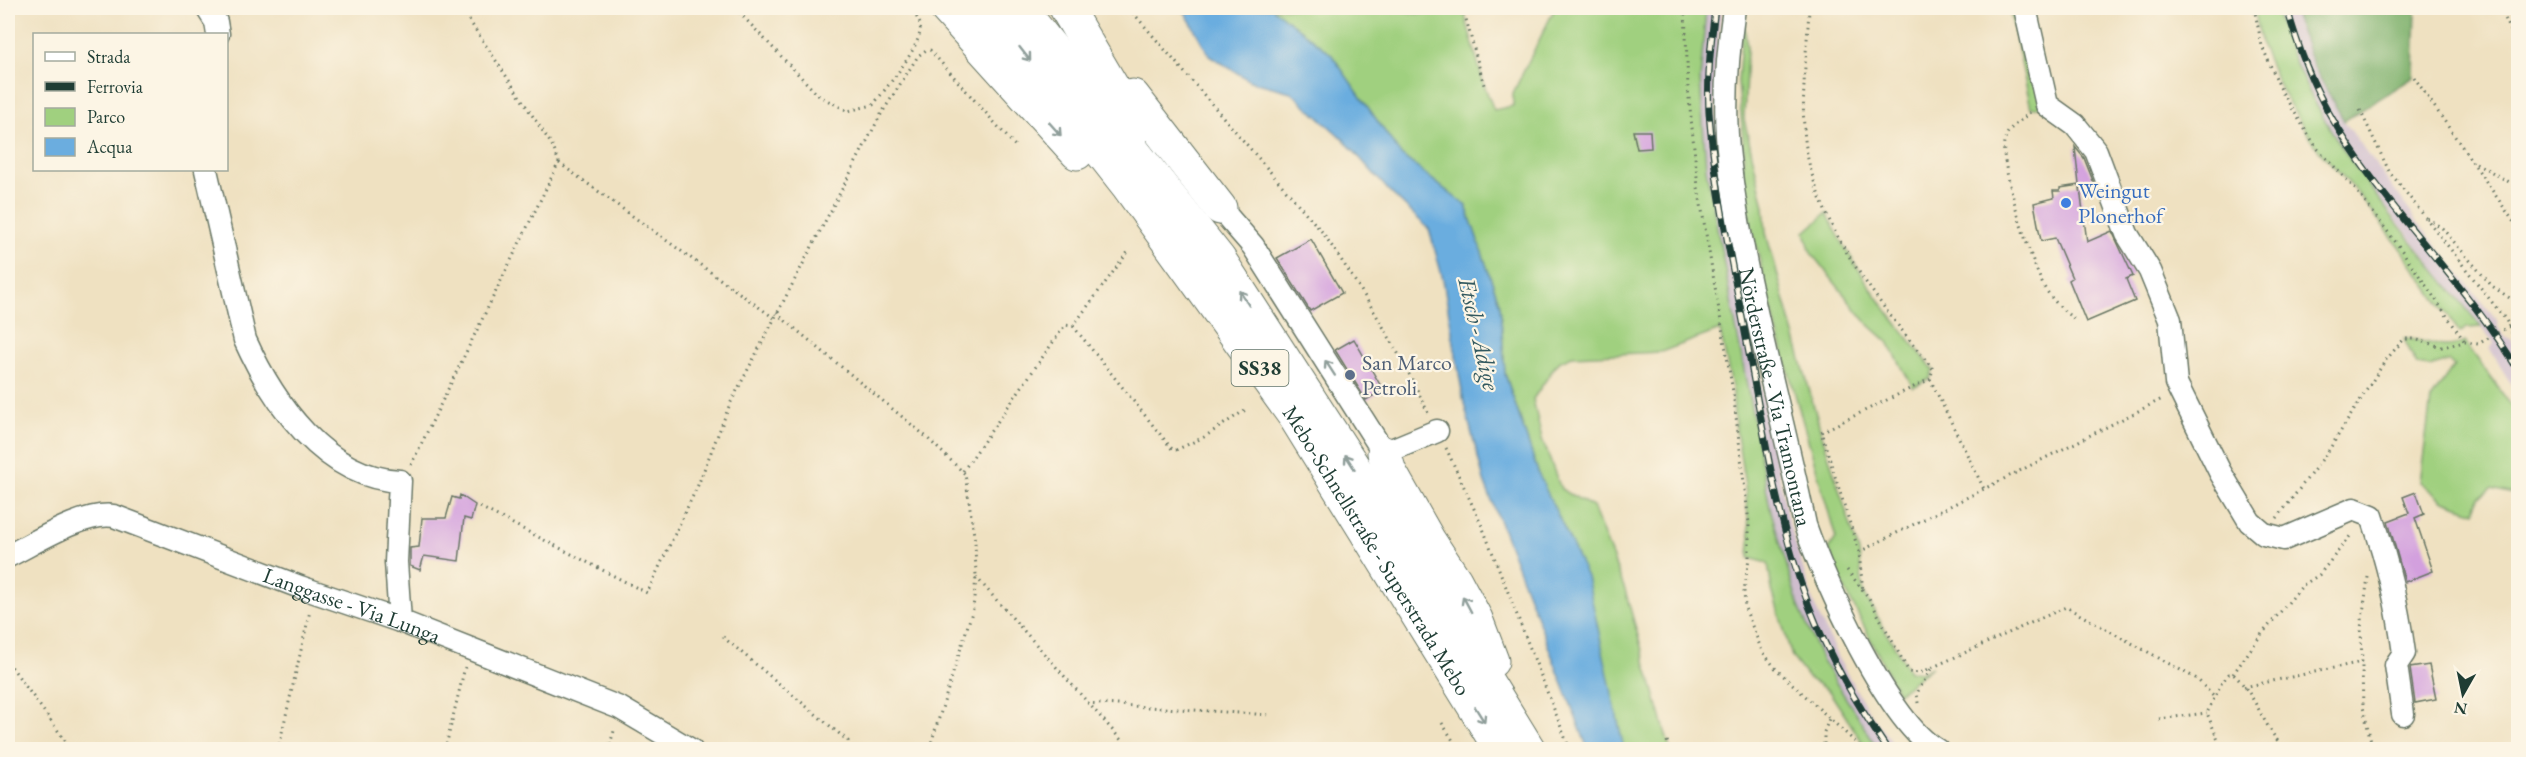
<svg xmlns="http://www.w3.org/2000/svg" width="2526" height="757" viewBox="0 0 2526 757" font-family="'EB Garamond',serif">
<style>
.industrial{fill:#cfbdce}
.green{fill:#a0d07f;stroke:#60865a;stroke-width:1.5}
.forest{fill:#80b26e;stroke:#507851;stroke-width:1.5}
.water{fill:#6baddf;stroke:#45758a;stroke-width:1.5}
.building{fill:#d3a0de}
.lines{fill:none;stroke-linecap:round;stroke-linejoin:round}
.minor-casing{stroke:#687665;stroke-width:25}
.highway-casing{stroke:#687665;stroke-width:35}
.path{stroke:#687665;stroke-width:3;stroke-dasharray:1.5 4.5;stroke-linecap:butt}
.minor{stroke:#fff;stroke-width:22}
.highway{stroke:#fff;stroke-width:33}
.rail-casing{stroke:#1f3d34;stroke-width:7}
.rail{stroke:#fcf5e5;stroke-width:4.5;stroke-dasharray:14;stroke-linecap:butt}
.oneway{stroke:#8f9e9a}
.shop-dot{fill:#3f7fe0;stroke:#fcf5e5;stroke-width:2}
.service-dot{fill:#5c6f8a;stroke:#fcf5e5;stroke-width:2}
.labels{text-anchor:middle;stroke-width:4.5;stroke-linejoin:round;paint-order:stroke}
.shield{fill:#fcf5e5;stroke:#617469;stroke-width:1.5}
.shield-label{font-size:21px;font-weight:bold;fill:#1f3d34}
.shop-label{font-size:22px;fill:#366cbe;stroke:#fcf5e5;text-anchor:start}
.service-label{font-size:22px;fill:#4e5e75;stroke:#fcf5e5;text-anchor:start}
.street-label{font-size:22px;fill:#1f3d34;stroke:#fcf5e5}
.water-label{font-size:24px;font-style:italic;fill:#32595f;stroke:#fcf5e5}
</style>
<rect width="100%" height="100%" fill="#fcf5e5"/>
<filter id="ink" filterUnits="userSpaceOnUse"><feTurbulence type="fractalNoise" baseFrequency=".0167" numOctaves="2"/><feDisplacementMap in="SourceGraphic" scale="12" xChannelSelector="R" yChannelSelector="G"/><feConvolveMatrix kernelMatrix="1 2 1 2 8 2 1 2 1" color-interpolation-filters="sRGB"/></filter>
<filter id="wash" filterUnits="userSpaceOnUse"><feTurbulence type="fractalNoise" baseFrequency=".008" numOctaves="4" result="noise"/><feDisplacementMap in="SourceGraphic" scale="24" xChannelSelector="R" yChannelSelector="G"/><feGaussianBlur stdDeviation="1.35" result="paint"/><feColorMatrix in="noise" values="0 0 0 0 0 0 0 0 0 0 0 0 0 0 0 0 0 1.4 0 .05"/><feComposite in="paint" operator="in"/></filter>
<g filter="url(#wash)">
<rect width="100%" height="100%" fill="#efe1c1"/>
<g class="industrial">
<path d="M1706,8H1722L1715,69L1716,116L1745,295L1787,516L1814,604L1838,658L1867,708L1897,749H1878L1821,659L1798,604L1770,508L1706,169L1700,80Z"/>
<path d="M2275,8H2292L2314,67L2344,121L2417,221L2497,320L2498,327L2506,338L2511,339L2518,352V396L2490,349L2494,343L2348,159L2326,124L2302,81Z"/>
</g>
<g class="green">
<path d="M1272,8H1386L1419,14L1463,8L1484,85L1494,110L1513,106V93L1555,8H1706L1700,80L1706,169L1770,508L1798,604L1821,659L1878,749H1867L1829,691L1808,678L1792,657L1772,590L1768,563L1749,558L1750,539L1745,485L1734,417L1733,392L1720,330L1661,352L1572,356L1558,362L1533,399L1542,439L1561,489L1593,507L1625,590L1670,749H1624L1539,475L1505,373L1500,305L1466,206L1401,155L1331,54Z"/>
<path d="M2009,8H2025L2047,105L2031,108Z"/>
<path d="M2254,8H2275C2311,132 2403,228 2481,327L2467,328L2460,333L2398,245L2355,190L2317,148L2306,131L2282,92L2262,46Z"/>
<path d="M1743,15L1747,48L1744,119L1764,206L1766,233L1821,432L1859,552L1863,592L1909,671L1920,673L1932,667L1898,693L1845,589L1829,549L1836,538L1777,331L1742,188L1744,152L1738,81Z"/>
<path d="M1827,213C1854,270 1893,320 1933,369L1930,379L1913,387L1888,342L1867,323L1811,253L1805,232Z"/>
<path d="M2404,339C2429,338 2439,353 2465,342L2518,415V495L2492,489L2479,497L2475,512L2444,501L2420,482L2431,399L2454,366L2449,361L2429,367L2417,365Z"/>
</g>
<path class="forest" d="M2292,8H2416L2414,77L2344,121L2314,67Z"/>
<path class="water" d="M1177,8H1272L1331,54L1401,155L1466,206L1500,305L1505,374L1539,475L1587,577L1624,749H1588L1484,481L1464,403L1443,279L1429,229L1390,192L1344,140L1291,92L1250,81L1209,55L1185,12Z"/>
<g id="blocks">
<g class="building">
<path d="M1633,131H1650L1651,148L1637,149Z"/>
<path d="M2075,147L2084,158L2095,186L2080,188L2087,242L2112,231L2133,276L2126,279L2135,301L2086,322L2069,280L2072,278L2055,238L2041,241L2034,203L2054,198L2053,191H2060V188L2079,185Z"/>
<path d="M1311,239L1342,293L1310,311L1277,258Z"/>
<path d="M1354,339L1383,390L1366,400L1335,350Z"/>
<path d="M2416,492L2424,514L2415,518L2433,571L2405,582L2388,521L2409,513L2403,497Z"/>
<path d="M460,495L475,505L471,520L464,518L459,561L424,556L420,570L410,566V548L419,547L422,518H446L452,497L459,499Z"/>
<path d="M2429,665L2436,699L2415,703L2410,668Z"/>
</g>
</g>
</g>
<g filter="url(#ink)">
<use href="#blocks" fill-opacity="0" stroke="#687665" stroke-width="1.5"/>
<g class="lines">
<g class="minor-casing">
<g id="minor">
<path d="M207,8L216,22L218,34"/>
<path id="s1" d="M1734,8C1727,57 1723,108 1729,158C1743,282 1780,403 1805,525C1824,580 1888,722 1937,750"/>
<path d="M2025,8L2047,105L2075,125L2096,151L2127,234L2150,271L2170,320L2176,383L2220,472L2250,522L2264,534L2284,539L2354,509L2372,516C2388,564 2397,602 2404,653L2396,665L2403,714"/>
<path d="M206,170L245,340C273,402 325,478 400,481L396,562L400,621"/>
<path d="M1220,208L1253,246L1384,453L1437,431"/>
<path id="s2" d="M8,556C35,543 84,511 114,516L300,587L400,621L620,708L691,750"/>
</g>
</g>
<g class="highway-casing">
<g id="highway">
<path d="M946,8L1077,153"/>
<path id="s3" d="M988,8L1128,186L1295,417L1501,750"/>
<path d="M1020,8L1219,259L1382,511L1529,750"/>
<path d="M1066,8L1136,127"/>
<path d="M1133,96L1220,208"/>
<path d="M1384,453L1390,472L1428,539L1455,580L1476,619L1492,661"/>
</g>
</g>
<g class="path">
<path d="M735,8L819,96L848,111L873,105C885,89 925,43 920,24C918,18 913,12 910,8"/>
<path d="M1129,8L1323,233C1363,291 1400,351 1429,415"/>
<path d="M1463,8L1484,85"/>
<path d="M1685,8L1688,88L1698,187L1733,392L1749,523V558L1744,591L1745,608L1762,651L1776,669L1864,750"/>
<path d="M1809,8C1807,56 1797,120 1810,167C1830,245 1884,308 1933,369L1930,379L1821,432L1859,552L1863,592"/>
<path d="M2254,8L2262,46L2282,92L2306,131L2317,148L2355,189L2398,245L2465,342"/>
<path d="M2500,8L2518,45"/>
<path d="M2414,77L2518,228"/>
<path d="M2360,110L2389,171L2506,320L2518,345"/>
<path d="M2030,112C2020,123 2007,126 2004,143C2000,165 2033,270 2046,290C2054,302 2064,311 2075,320"/>
<path d="M559,163L774,318"/>
<path d="M2476,163L2518,187"/>
<path d="M2427,218L2442,228L2492,286L2517,303"/>
<path d="M776,313L923,434L965,474L975,542L976,577L973,609L929,750"/>
<path d="M1073,326L1172,449L1176,450L1204,437L1247,409"/>
<path d="M1930,379L1984,489"/>
<path d="M1446,448L1482,526L1570,750"/>
<path d="M411,465L559,162L552,145L461,8"/>
<path d="M963,471L1065,325L1073,326L1128,252"/>
<path d="M480,507L647,593L698,485L730,404L880,116L918,56L926,50H930L1017,148"/>
<path d="M2277,518L2327,453L2385,361L2404,339H2414L2442,347L2465,342L2478,344L2518,321"/>
<path d="M1859,552L2162,399"/>
<path d="M1847,570L1869,598L1909,672L1920,673L2066,607L2197,679L2214,697"/>
<path d="M976,577L1123,742L1121,750"/>
<path d="M2368,577L2361,628L2363,707L2373,750"/>
<path d="M723,637L848,741L847,750"/>
<path d="M8,662L72,750"/>
<path d="M2233,674L2261,635L2303,585L2319,575L2351,535"/>
<path d="M2244,687L2362,662"/>
<path d="M1087,703L1270,715"/>
<path d="M1918,703L1917,693L1931,669"/>
<path d="M2159,719L2207,713"/>
<path d="M1442,723L1459,750"/>
<path d="M1667,741L1670,750"/>
<path d="M1955,746L1962,750"/>
<path d="M278,750L310,611"/>
<path d="M445,750L465,667"/>
<path d="M608,750L615,728"/>
<path d="M1824,750V732L1829,719"/>
<path d="M2222,750L2207,713L2222,682L2229,674H2233C2257,695 2263,728 2286,750"/>
</g>
<use href="#minor" class="minor"/>
<use href="#highway" class="highway"/>
<g class="rail-casing">
<g id="rail">
<path d="M1715,8C1711,42 1707,77 1709,112C1714,181 1731,259 1744,327C1762,421 1775,517 1809,606C1829,658 1857,704 1888,750"/>
<path d="M2287,8C2297,44 2310,80 2329,113C2381,206 2464,279 2518,370"/>
</g>
</g>
<use href="#rail" class="rail"/>
</g>
<defs><path id="oneway-shaft" d="M-6 0H5M1.5-3L5.5 0L1.5 3" fill="none" stroke-width="1.6" stroke-linecap="round" stroke-linejoin="round" transform="scale(1.5)"/></defs>
<g class="oneway">
<use href="#oneway-shaft" transform="translate(1025 54) rotate(52)"/>
<use href="#oneway-shaft" transform="translate(1055 129) rotate(48)"/>
<use href="#oneway-shaft" transform="translate(1244 298) rotate(-123)"/>
<use href="#oneway-shaft" transform="translate(1330 368) rotate(-123)"/>
<use href="#oneway-shaft" transform="translate(1350 462) rotate(-123)"/>
<use href="#oneway-shaft" transform="translate(1467 604) rotate(-118)"/>
<use href="#oneway-shaft" transform="translate(1480 715) rotate(58)"/>
</g>
</g>
<circle class="shop-dot" cx="2066" cy="203" r="6"/>
<circle class="service-dot" cx="1350" cy="375" r="6"/>
<g class="labels">
<rect class="shield" x="1231.5" y="350" width="57" height="36" rx="4.5"/>
<g class="shield-label">
<text x="1260" y="375">SS38</text>
</g>
<g class="shop-label">
<text x="2078" y="198">Weingut<tspan x="2078" dy="25">Plonerhof</tspan></text>
</g>
<g class="service-label">
<text x="1362" y="370">San Marco<tspan x="1362" dy="25">Petroli</tspan></text>
</g>
<g class="street-label">
<text dy="8" stroke="none"><textPath href="#s1" startOffset="394">Nörderstraße - Via Tramontana</textPath></text>
<text dy="8" stroke="none"><textPath href="#s3" startOffset="668">Mebo-Schnellstraße - Superstrada Mebo</textPath></text>
<text dy="8" stroke="none"><textPath href="#s2" startOffset="369">Langgasse - Via Lunga</textPath></text>
</g>
<g class="water-label">
<text transform="translate(1479 334) rotate(77)" y="8">Etsch - Adige</text>
</g>
</g>
<rect width="2526" height="757" fill="none" stroke="#fcf5e5" stroke-width="30"/>
<rect x="33" y="33" width="195" height="138" fill="#fcf5e5" stroke="#a4ab9e" stroke-width="1.5"/>
<rect x="45" y="52" width="30" height="9" fill="#ffffff" stroke="#a4ab9e" stroke-width="1.5"/>
<text x="87" y="63" font-size="18" fill="#1f3d34">Strada</text>
<rect x="45" y="82" width="30" height="9" fill="#1f3d34" stroke="#a4ab9e" stroke-width="1.5"/>
<text x="87" y="93" font-size="18" fill="#1f3d34">Ferrovia</text>
<rect x="45" y="108" width="30" height="18" fill="#a0d07f" stroke="#a4ab9e" stroke-width="1.5"/>
<text x="87" y="123" font-size="18" fill="#1f3d34">Parco</text>
<rect x="45" y="138" width="30" height="18" fill="#6baddf" stroke="#a4ab9e" stroke-width="1.5"/>
<text x="87" y="153" font-size="18" fill="#1f3d34">Acqua</text>
<g transform="translate(2463 694) rotate(189)" stroke="#fcf5e5" stroke-width="4.5" paint-order="stroke">
<path d="M0-4.5L10 22L0 15L-10 22Z" fill="#1f3d34"/>
<text y="-9" font-size="16" font-weight="bold" text-anchor="middle" fill="#1f3d34">N</text>
</g>
</svg>
